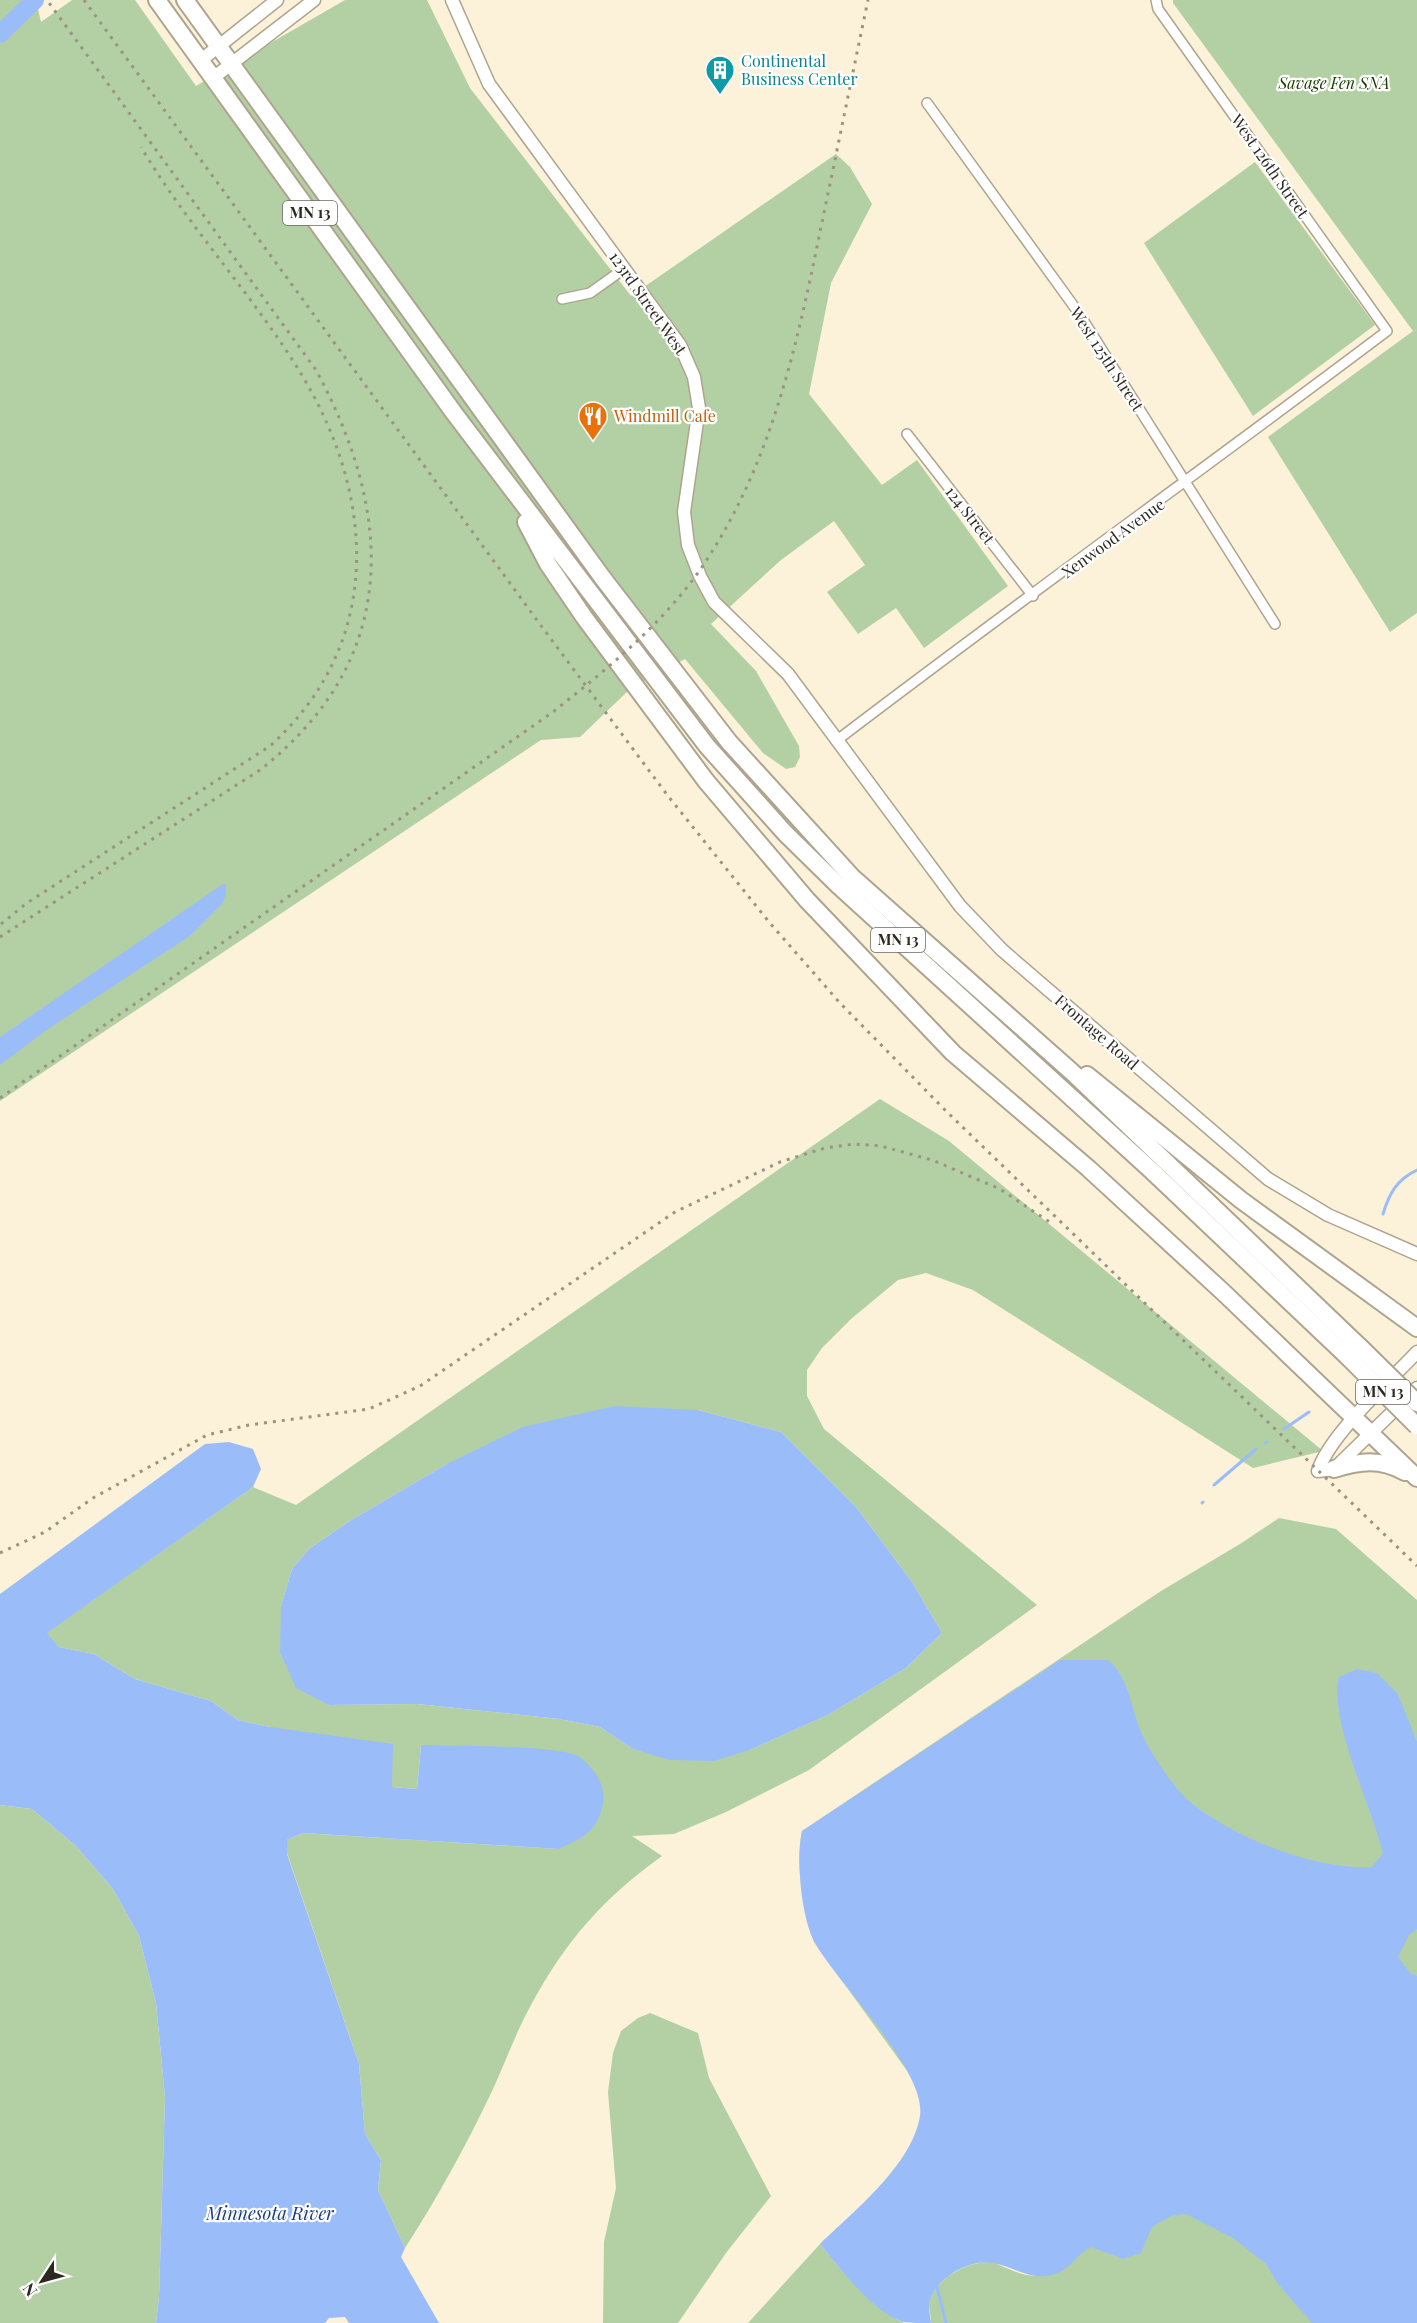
<svg xmlns="http://www.w3.org/2000/svg" width="1417" height="2323" viewBox="0 0 1417 2323" font-family="'Playfair Display',serif">
<style>
.green{fill:#b3d0a5;fill-rule:evenodd}
.water{fill:#9abdfa}
.lines{fill:none;stroke-linecap:round;stroke-linejoin:round}
.stream{stroke:#9abdfa;stroke-width:3}
.river{stroke:#9abdfa;stroke-width:18}
.street-casing{stroke:#aea48e;stroke-width:12}
.secondary-casing{stroke:#aea48e;stroke-width:15}
.highway-casing{stroke:#aea48e;stroke-width:20}
.street{stroke:#fff;stroke-width:9}
.secondary{stroke:#fff;stroke-width:12}
.highway{stroke:#fff;stroke-width:16}
.rail{stroke:#9b9382;stroke-width:3;stroke-dasharray:3 6;stroke-linecap:butt}
.highway-bridge-casing{stroke:#aea48e;stroke-width:20;stroke-linecap:butt}
.highway-bridge{stroke:#fff;stroke-width:16}
.labels{text-anchor:middle;stroke-width:4.5;stroke-linejoin:round;paint-order:stroke}
.shield{fill:#fff;stroke:#6c6963;stroke-width:1.5}
.shield-label{font-size:15px;font-weight:bold;fill:#2d2920}
.culture-label{font-size:16px;fill:#0d838f;stroke:#fff;text-anchor:start}
.park-label{font-size:16px;font-style:italic;fill:#1a4000;stroke:#fff}
.street-label{font-size:16px;fill:#2d2920;stroke:#fff}
.food-label{font-size:16px;fill:#c56008;stroke:#fff;text-anchor:start}
.water-label{font-size:18px;font-style:italic;fill:#193d83;stroke:#fff}
</style>
<rect width="100%" height="100%" fill="#fcf1d9"/>
<g class="green">
<path d="M0,0H28L38,9L41,22L72,0H135L196,86L345,0H427L470,88L631,296L836,154L850,167L872,204L831,283L809,394L882,485L917,460L1008,586L924,648L896,608L858,634L827,592L865,565L834,521L781,560L711,624L756,671L799,746L800,757L795,767L786,769L763,753L685,659L630,689L580,737L541,740L0,1101Z"/>
<path d="M1173,0H1417V613L1390,632L1268,437L1413,331L1173,3Z"/>
<path d="M1255,162L1375,325L1253,416L1144,243Z"/>
<path d="M880,1099L949,1141L1323,1451L1253,1468L973,1290L926,1273L898,1280L851,1319L822,1348L807,1370V1396L824,1429L1037,1605L809,1770L726,1812L674,1834L632,1836L662,1856C603,1898 565,1942 531,2005C516,2032 506,2061 493,2089C467,2144 438,2197 405,2248L378,2190L381,2160L365,2134L359,2064L287,1853V1840L303,1833L558,1849L421,1745L417,1789L392,1787L270,1727L238,1720L211,1701L135,1679L94,1654L59,1647L46,1633L253,1487L296,1505ZM698,1410L781,1432L857,1508L912,1582L942,1633L906,1668L828,1715L750,1750L631,1748L600,1727L559,1719L417,1704L328,1705L281,1606L292,1569L309,1549L348,1522L445,1465Z"/>
<path d="M1279,1518L1336,1529L1417,1600V2323H931C931,2317 929,2310 929,2304C933,2279 968,2261 991,2262C997,2263 1003,2267 1009,2269C1024,2276 1038,2278 1054,2274L814,1942C805,1904 794,1870 802,1831L1161,1591L1240,1544Z"/>
<path d="M0,1805L32,1809L76,1846L113,1889L139,1936L156,2003L165,2097L159,2297L156,2323H0Z"/>
<path d="M650,2013L698,2033L709,2078L771,2196L726,2253L678,2323H603L604,2242L616,2188L608,2092L613,2053L621,2031L638,2018Z"/>
<path d="M820,2244C844,2273 869,2306 904,2323H748Z"/>
</g>
<g class="water">
<path d="M223,884H226V894L222,904L190,936L48,1029L0,1065V1037Z"/>
<path d="M614,1406L698,1410L781,1432L857,1508L912,1582L942,1633L906,1668L828,1715L750,1750L714,1761L669,1760L631,1748L600,1727L559,1719L417,1704L329,1705L296,1688L280,1652L281,1606L292,1569L309,1549L348,1522L445,1465L523,1427Z"/>
<path d="M229,1442L253,1449L261,1469L253,1487L47,1633L59,1647L94,1654L135,1679L211,1701L238,1720L270,1727L393,1744L392,1787L417,1789L421,1745C450,1746 559,1745 578,1756C592,1765 607,1786 603,1803C598,1831 584,1838 558,1849L303,1833L287,1840V1854L359,2064L365,2134L381,2160L378,2190L405,2248L401,2257L439,2323H349L345,2317L329,2318L325,2323H156L159,2297L165,2097L156,2003L139,1936L113,1889L76,1846L32,1809L0,1805V1594L205,1444Z"/>
<path d="M1060,1660H1108C1132,1681 1130,1711 1144,1738C1152,1755 1175,1789 1189,1801C1232,1837 1315,1870 1371,1867L1383,1854C1373,1809 1328,1720 1339,1677L1357,1669L1377,1673L1398,1694L1417,1742V1929L1409,1935L1398,1957L1410,1973L1417,1976V2323H1312L1278,2284L1266,2264L1233,2238L1186,2214L1171,2216L1152,2227L1141,2253L1123,2259L1091,2247C1077,2254 1071,2269 1055,2274C1031,2282 1016,2267 993,2263C970,2258 932,2280 929,2305C929,2310 930,2317 931,2323C922,2323 911,2323 903,2322C872,2312 840,2268 820,2244C854,2211 912,2165 920,2116C927,2071 838,1984 815,1943C801,1917 796,1860 802,1831Z"/>
</g>
<g class="lines">
<g class="stream">
<path d="M1383,1214C1389,1194 1397,1179 1417,1170"/>
<path d="M1284,1429L1309,1412"/>
<path d="M1265,1443L1267,1442"/>
<path d="M1214,1485L1256,1449"/>
<path d="M1202,1503L1203,1502"/>
<path d="M936,2283L946,2323"/>
</g>
<path class="river" d="M0,34L35,0"/>
<g class="street-casing">
<g id="street">
<path d="M927,103L1078,312L1275,624"/>
<path d="M562,299L590,293L625,268"/>
<path d="M907,434L1033,596"/>
<path d="M836,741C1018,602 1204,469 1387,331L1158,9L1156,0"/>
</g>
</g>
<g class="secondary-casing">
<g id="secondary">
<path d="M452,0L489,84L680,345L694,377L699,408L684,512L688,545L700,576L714,602L788,674L960,906L1002,950L1268,1179L1328,1215L1417,1254"/>
<path d="M200,61L277,0"/>
<path d="M213,78L314,0"/>
<path d="M1417,1352C1389,1382 1330,1434 1318,1471L1334,1469L1417,1388"/>
</g>
</g>
<g class="highway-casing">
<g id="highway">
<path d="M157,0L454,413L707,746L785,833L838,885L1151,1170L1348,1357"/>
<path d="M185,0L602,577L729,742L852,877L1072,1072L1360,1347"/>
<path d="M526,522L548,564L584,617L706,781L807,900L953,1053L1088,1168L1223,1292L1417,1478"/>
<path d="M1087,1075L1241,1200L1417,1328"/>
<path d="M1334,1469C1360,1461 1380,1458 1405,1472"/>
</g>
</g>
<use href="#street" class="street"/>
<use href="#secondary" class="secondary"/>
<use href="#highway" class="highway"/>
<g class="rail">
<path d="M84,0L539,623L668,796L769,922L840,1003L947,1112L1417,1566"/>
<path d="M1,924L27,903L270,746C382,645 377,501 303,377C255,297 189,228 141,147"/>
<path d="M0,937L260,770C400,660 395,516 316,370L47,0"/>
<path d="M0,1098L553,712C607,669 662,625 702,567C771,465 797,346 821,227C837,151 852,76 868,0"/>
<path d="M0,1553L45,1532L93,1498L207,1435L249,1425L369,1409L420,1386L675,1212L780,1162L825,1148L854,1144L881,1146L932,1160L1000,1189L1054,1225"/>
</g>
<g class="highway-bridge-casing">
<g id="highway-bridge">
<path d="M1360,1347L1417,1403"/>
<path d="M1348,1357L1417,1426"/>
</g>
</g>
<use href="#highway-bridge" class="highway-bridge"/>
</g>
<defs>
<g id="building-pin" transform="scale(1.5)"><path d="M0 17L-7.5 6A9.5 9.5 0 1 1 7.5 6Z" fill="#0f9aa8" stroke="#fff"/><path d="M-4-6H4V6H1V3H-1V6H-4ZM-2.5-4.3h1.7v1.8h-1.7ZM.8-4.3h1.7v1.8H.8ZM-2.5-1h1.7V.8h-1.7ZM.8-1h1.7V.8H.8Z" fill="#fff"/></g>
<g id="restaurant-pin" transform="scale(1.5)"><path d="M0 17L-7.5 6A9.5 9.5 0 1 1 7.5 6Z" fill="#e8710a" stroke="#fff"/><path d="M-5-6h1v4h1v-4h1v4h1v-4h1v5L-1.5 .5V6h-2V.5L-5-1ZM5-6V6H3V1.5H1.5Q1.5-4 5-6Z" fill="#fff"/></g>
</defs>
<g fill-rule="evenodd">
<use href="#building-pin" x="720" y="70"/>
<use href="#restaurant-pin" x="593" y="416"/>
</g>
<g class="labels">
<g class="shield">
<rect x="283" y="201" width="54" height="24" rx="4.5"/>
<rect x="871" y="928" width="54" height="24" rx="4.5"/>
<rect x="1356" y="1380" width="54" height="24" rx="4.5"/>
</g>
<g class="shield-label">
<text x="310" y="218">MN 13</text>
<text x="898" y="945">MN 13</text>
<text x="1383" y="1397">MN 13</text>
</g>
<g class="culture-label">
<text x="741" y="67">Continental<tspan x="741" dy="18">Business Center</tspan></text>
</g>
<g class="park-label">
<text x="1334" y="89">Savage Fen SNA</text>
</g>
<g class="street-label">
<text transform="translate(1270 166) rotate(55)" y="6">West 126th Street</text>
<text transform="translate(648 303) rotate(55)" y="6">123rd Street West</text>
<text transform="translate(1107 359) rotate(57)" y="6">West 125th Street</text>
<text transform="translate(970 515) rotate(52)" y="6">124 Street</text>
<text transform="translate(1113 538) rotate(-36)" y="6">Xenwood Avenue</text>
<text transform="translate(1097 1032) rotate(41)" y="6">Frontage Road</text>
</g>
<g class="food-label">
<text x="614" y="422">Windmill Cafe</text>
</g>
<g class="water-label">
<text x="270" y="2220">Minnesota River</text>
</g>
</g>
<g transform="translate(42 2281) rotate(234)" stroke="#ffffff" stroke-width="4.5" paint-order="stroke">
<path d="M0-4.5L10 22L0 15L-10 22Z" fill="#2d2920"/>
<text y="-9" font-size="16" font-weight="bold" text-anchor="middle" fill="#2d2920">N</text>
</g>
</svg>
